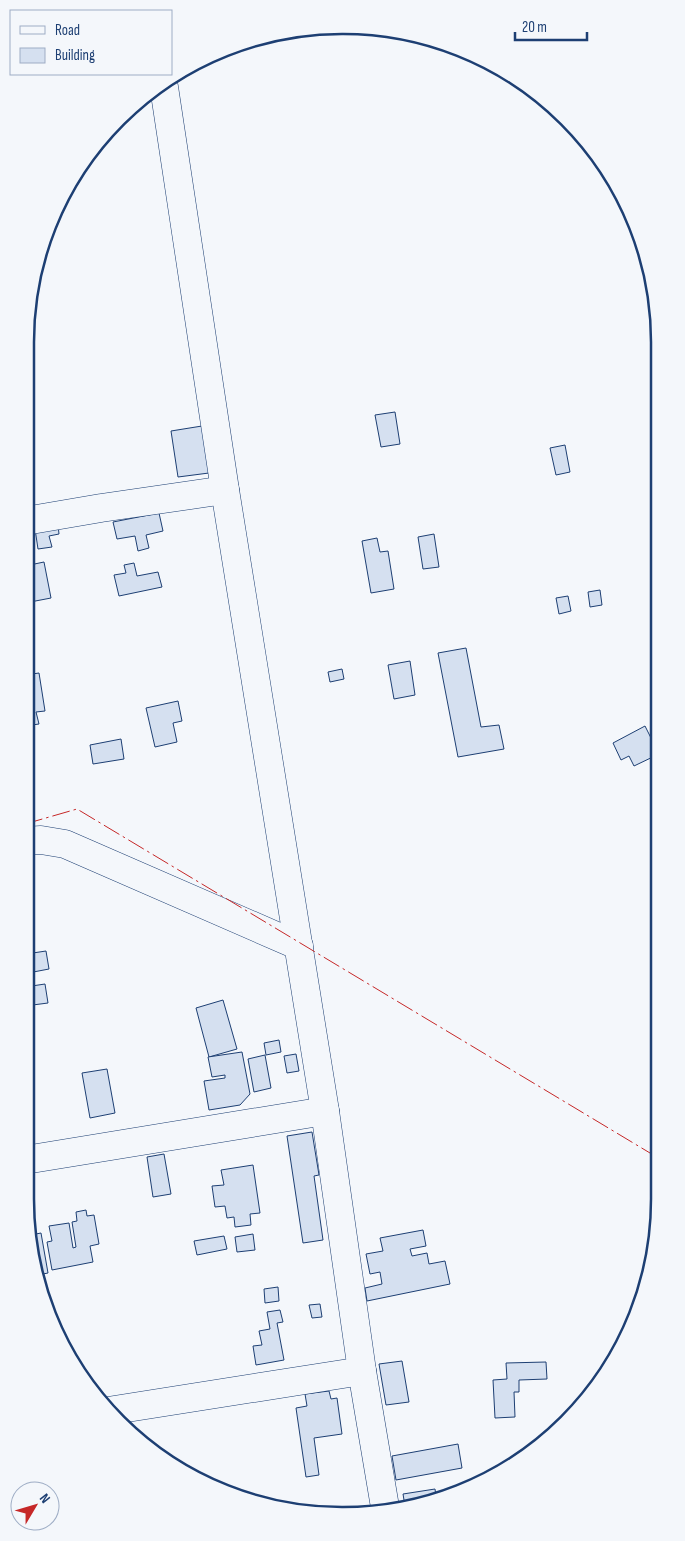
<svg xmlns="http://www.w3.org/2000/svg" width="685" height="1541" viewBox="0 0 685 1541" font-family="'Sofia Sans Condensed',sans-serif">
<style>
.building{fill:#d5e0f0;stroke:#1d3f73}
.lines{fill:none;stroke-linecap:round;stroke-linejoin:round}
.minor-casing{stroke:#1d3f73;stroke-width:29}
.minor{stroke:#f4f7fb;stroke-width:28}
.power{stroke:#c62828;stroke-width:1;stroke-dasharray:18 4 2.5 4;stroke-linecap:butt}
.rim{fill:none;stroke:#1d3f73;stroke-width:2.5}
</style>
<rect width="100%" height="100%" fill="#f4f7fb"/>
<g class="building">
<path d="M395,412L400,444L381,447L375,415Z"/>
<path d="M202,426L209,473L178,477L171,431Z"/>
<path d="M565,445L570,472L556,475L550,448Z"/>
<path d="M159,513L163,531L146,535L149,548L138,551L135,536L117,539L113,522Z"/>
<path d="M58,525L59,534L49,536L52,547L38,549L35,529Z"/>
<path d="M434,534L439,567L423,569L418,537Z"/>
<path d="M377,538L380,552L388,551L394,589L371,593L362,541Z"/>
<path d="M44,562L51,598L25,603V566Z"/>
<path d="M134,563L137,576L158,572L162,587L119,596L114,575L126,573L124,565Z"/>
<path d="M600,590L602,605L590,607L588,592Z"/>
<path d="M568,596L571,611L559,614L556,598Z"/>
<path d="M466,648L481,727L499,725L504,749L458,757L438,653Z"/>
<path d="M410,661L415,695L394,699L388,665Z"/>
<path d="M342,669L344,679L330,682L328,672Z"/>
<path d="M39,673L45,711L36,712L39,724L25,726V675Z"/>
<path d="M178,701L182,721L173,723L177,742L155,747L146,708Z"/>
<path d="M645,726L659,754L634,766L629,756L621,760L613,743Z"/>
<path d="M121,739L124,759L93,764L90,745Z"/>
<path d="M46,951L49,969L28,973L26,954Z"/>
<path d="M45,984L48,1003L25,1006V987Z"/>
<path d="M223,1000L237,1049L209,1057L196,1008Z"/>
<path d="M279,1040L281,1052L266,1055L264,1043Z"/>
<path d="M242,1052L250,1094L240,1105L209,1110L204,1081L225,1078V1075L212,1077L208,1057Z"/>
<path d="M296,1054L299,1071L287,1073L284,1056Z"/>
<path d="M265,1055L271,1088L254,1092L248,1059Z"/>
<path d="M107,1069L115,1113L90,1118L82,1073Z"/>
<path d="M312,1132L319,1175L314,1176L323,1240L303,1243L287,1136Z"/>
<path d="M164,1154L171,1194L153,1197L147,1157Z"/>
<path d="M253,1165L260,1213L250,1214L251,1225L235,1227L234,1217L227,1218L225,1206L215,1207L212,1186L224,1185L221,1170Z"/>
<path d="M86,1210L87,1216L94,1215L99,1244L90,1246L93,1262L52,1270L47,1242L52,1241L49,1226L69,1223L73,1248L76,1247L72,1222L77,1221L76,1212Z"/>
<path d="M423,1230L426,1246L410,1249L412,1256L427,1253L429,1264L445,1261L450,1284L367,1301L365,1288L382,1284L380,1272L370,1274L366,1254L383,1251L380,1238Z"/>
<path d="M41,1233L48,1273L38,1275L31,1235Z"/>
<path d="M253,1234L255,1250L237,1252L235,1237Z"/>
<path d="M224,1236L227,1249L197,1255L194,1241Z"/>
<path d="M278,1287L279,1301L265,1303L264,1289Z"/>
<path d="M320,1304L322,1317L312,1318L309,1305Z"/>
<path d="M280,1310L283,1322L277,1323L284,1360L256,1365L253,1346L262,1345L259,1331L270,1329L267,1312Z"/>
<path d="M402,1361L409,1402L386,1405L379,1364Z"/>
<path d="M546,1362L547,1379L519,1380V1392H514L515,1417L495,1418L493,1380L507,1379L506,1363Z"/>
<path d="M329,1391L331,1399L337,1398L342,1434L314,1438L319,1475L306,1477L296,1408L307,1406L305,1394Z"/>
<path d="M458,1444L462,1468L396,1480L392,1456Z"/>
<path d="M435,1489L436,1496L405,1506L403,1494Z"/>
</g>
<g class="lines">
<g class="minor-casing">
<g id="minor">
<path d="M164,87L225,490L325,1111L362,1371L386,1513"/>
<path d="M25,521L101,508L225,490"/>
<path d="M25,841L41,840L65,844L299,946"/>
<path d="M25,1160L325,1111"/>
<path d="M108,1411L362,1371"/>
</g>
</g>
<use href="#minor" class="minor"/>
<path class="power" d="M25,824L77,809L660,1159"/>
</g>
<path d="M0 0H685V1541H0ZM342 34H343A308 308 0 0 1 651 342V1199A308 308 0 0 1 343 1507H342A308 308 0 0 1 34 1199V342A308 308 0 0 1 342 34Z" fill="#f4f7fb" fill-rule="evenodd"/>
<path class="rim" d="M342 34H343A308 308 0 0 1 651 342V1199A308 308 0 0 1 343 1507H342A308 308 0 0 1 34 1199V342A308 308 0 0 1 342 34Z"/>
<rect x="10" y="10" width="162" height="65" fill="#f4f7fb" stroke="#9eadc5"/>
<rect x="20" y="26" width="25" height="8" fill="#f4f7fb" stroke="#9eadc5"/>
<text x="55" y="35" font-size="15" fill="#1d3f73">Road</text>
<rect x="20" y="48" width="25" height="15" fill="#d5e0f0" stroke="#9eadc5"/>
<text x="55" y="60" font-size="15" fill="#1d3f73">Building</text>
<g transform="translate(35 1506) rotate(52)"><circle r="24" fill="#f4f7fb" stroke="#9eadc5"/>
<path d="M0-4L9 19L0 12L-9 19Z" fill="#c62828"/>
<text y="-8" font-size="14" font-weight="bold" text-anchor="middle" fill="#1d3f73">N</text>
</g>
<path d="M515 32v8h72v-8" fill="none" stroke="#1d3f73" stroke-width="2.5"/>
<text x="522" y="32" font-size="15" fill="#1d3f73" stroke="#f4f7fb" stroke-width="4" paint-order="stroke">20 m</text>
</svg>
